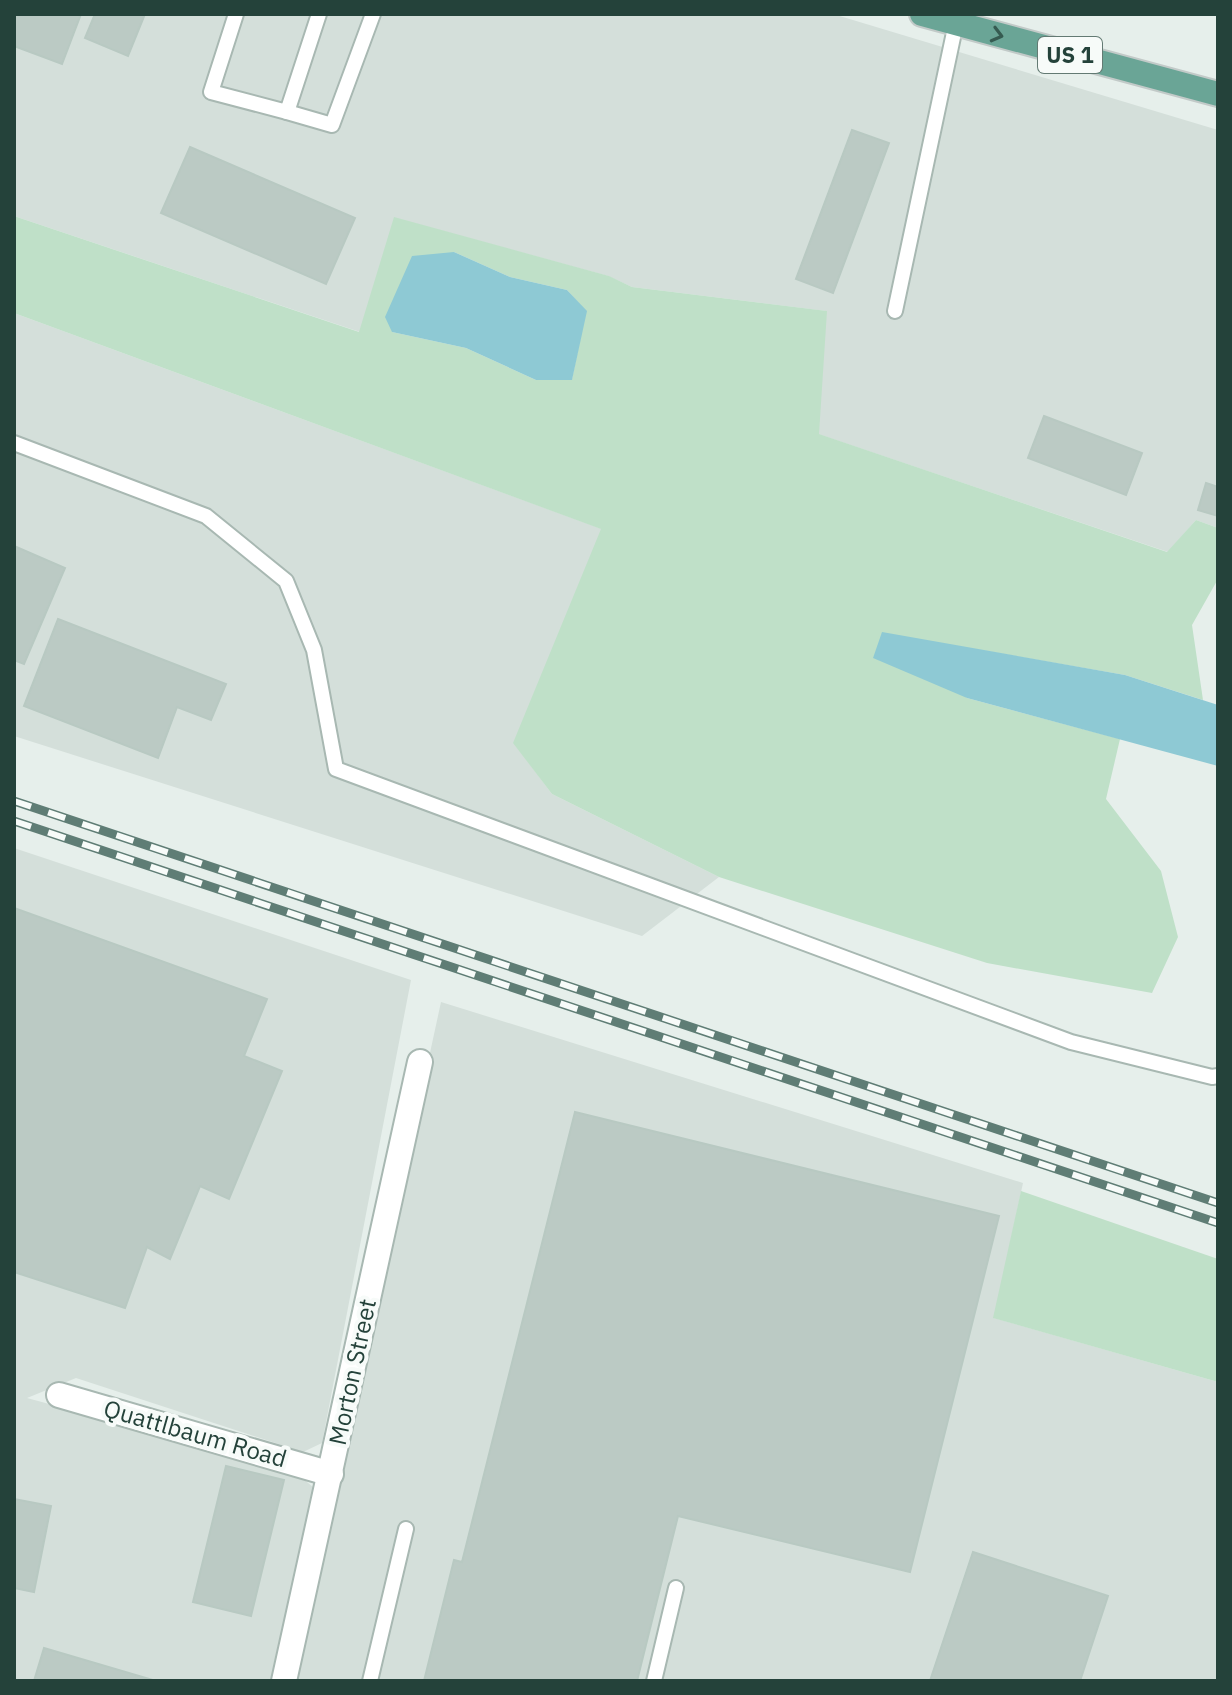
<svg xmlns="http://www.w3.org/2000/svg" width="1232" height="1695" viewBox="0 0 1232 1695" font-family="'IBM Plex Sans',sans-serif">
<style>
.built{fill:#d4dfda}
.green{fill:#bfe0c8;fill-rule:evenodd}
.water{fill:#8ec9d4}
.building{fill:#bbcac4;stroke:#b8c9c2;stroke-width:2}
.lines{fill:none;stroke-linecap:round;stroke-linejoin:round}
.service-casing{stroke:#a8b8b2;stroke-width:18}
.minor-casing{stroke:#a8b8b2;stroke-width:28}
.primary-casing{stroke:#c2cac8;stroke-width:28}
.service{stroke:#fff;stroke-width:14}
.minor{stroke:#fff;stroke-width:24}
.primary{stroke:#6aa596;stroke-width:24}
.rail-casing{stroke:#5f7d75;stroke-width:9}
.rail{stroke:#f7fbf9;stroke-width:6;stroke-dasharray:18;stroke-linecap:butt}
.oneway{stroke:#365b51}
.labels{text-anchor:middle;stroke-width:8;stroke-linejoin:round;paint-order:stroke}
.shield{fill:#f7fbf9;stroke:#637a73;stroke-width:2}
.shield-label{font-size:22px;font-weight:bold;fill:#24423a}
.street-label{font-size:24px;fill:#24423a;stroke:#f7fbf9}
</style>
<rect width="100%" height="100%" fill="#e6efeb"/>
<g class="built">
<path d="M14,14H833L1218,130V528L1196,520L1168,552L818,434L826,311L632,287L608,276L395,218L360,332L14,216Z"/>
<path d="M14,313L602,529L514,743L552,794L719,877L642,936L14,736Z"/>
<path d="M14,848L411,980L322,1443L303,1452L76,1378L27,1398L293,1470L314,1488L270,1681H14Z"/>
<path d="M441,1002L1023,1183L994,1318L1218,1382V1681H294Z"/>
</g>
<g class="green">
<path d="M14,216L359,332L394,217L609,276L632,287L827,311L819,434L1167,552L1196,520L1218,528V579L1192,625L1203,700L1125,675L882,633L967,698L1120,739L1106,799L1161,871L1178,937L1152,993L987,963L719,877L552,794L513,743L601,529L14,313ZM454,252L510,277L567,290L586,311L572,379L536,380L466,348L392,332Z"/>
<path d="M1021,1191L1218,1259V1382L993,1318Z"/>
</g>
<g class="water">
<path d="M454,252L510,277L567,290L587,311L572,380H536L466,348L392,332L385,317L412,256Z"/>
<path d="M882,632L1125,675L1218,705V766L967,698L873,658Z"/>
</g>
<g class="building">
<path d="M14,14H81L62,64L14,46Z"/>
<path d="M95,14H145L128,56L85,38Z"/>
<path d="M852,130L889,143L833,293L796,279Z"/>
<path d="M190,147L355,218L326,284L161,213Z"/>
<path d="M1044,416L1142,453L1126,495L1028,458Z"/>
<path d="M1206,483L1218,487V516L1198,510Z"/>
<path d="M14,546L65,568L24,664L14,660Z"/>
<path d="M58,619L226,684L211,720L177,707L158,758L24,706Z"/>
<path d="M14,908L267,999L244,1056L282,1071L229,1199L200,1186L170,1259L147,1247L125,1308L14,1272Z"/>
<path d="M575,1112L999,1216L910,1572L678,1516L637,1681H424L454,1560L462,1562Z"/>
<path d="M226,1466L284,1480L251,1616L193,1602Z"/>
<path d="M14,1499L51,1506L34,1592L14,1588Z"/>
<path d="M973,1552L1108,1596L1080,1681H930Z"/>
<path d="M44,1648L156,1681H34Z"/>
</g>
<g class="lines">
<g class="service-casing">
<g id="service">
<path d="M236,14L211,92L287,112L319,14"/>
<path d="M287,112L332,125L373,14"/>
<path d="M895,311L956,23"/>
<path d="M14,443L206,516L286,581L314,650L336,769L1071,1042L1212,1077L1218,1076"/>
<path d="M370,1681L406,1529"/>
<path d="M654,1681L676,1588"/>
</g>
</g>
<g class="minor-casing">
<g id="minor">
<path d="M59,1395L331,1474"/>
<path d="M284,1681L420,1062"/>
</g>
</g>
<g class="primary-casing">
<path id="primary" d="M922,14L1218,94"/>
</g>
<use href="#service" class="service"/>
<use href="#minor" class="minor"/>
<use href="#primary" class="primary"/>
<g class="rail-casing">
<g id="rail">
<path d="M14,801L1218,1203"/>
<path d="M14,821L1218,1223"/>
</g>
</g>
<use href="#rail" class="rail"/>
</g>
<defs><path id="oneway-chevron" d="M-2-3.5L2.5 0L-2 3.5" fill="none" stroke-width="1.6" stroke-linecap="round" stroke-linejoin="round" transform="scale(2)"/></defs>
<use class="oneway" href="#oneway-chevron" transform="translate(997 35) rotate(15)"/>
<g class="labels">
<rect class="shield" x="1038" y="37" width="64" height="36" rx="6"/>
<g class="shield-label">
<text x="1070" y="63">US 1</text>
</g>
<g class="street-label">
<text transform="translate(353 1372) rotate(-78)" y="8">Morton Street</text>
<text transform="translate(195 1434) rotate(16)" y="8">Quattlbaum Road</text>
</g>
</g>
<rect width="1232" height="1695" fill="none" stroke="#24423a" stroke-width="32"/>
</svg>
